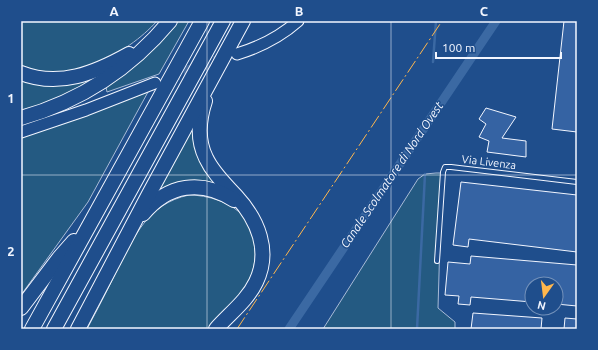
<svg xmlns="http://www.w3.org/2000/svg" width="598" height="350" viewBox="0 0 598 350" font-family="Ubuntu,sans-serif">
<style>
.green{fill:#245a82;stroke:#a8bbd7}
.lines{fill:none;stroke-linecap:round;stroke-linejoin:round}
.stream{stroke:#3b69a3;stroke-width:2.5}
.canal{stroke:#3b69a3;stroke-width:9}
.building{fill:#3563a3;stroke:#f2f6ff}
.secondary-tunnel{stroke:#3f679d;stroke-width:11;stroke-dasharray:11 5.5;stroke-linecap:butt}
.service-casing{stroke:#f2f6ff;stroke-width:6}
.secondary-casing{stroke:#f2f6ff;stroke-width:13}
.motorway-casing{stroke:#f2f6ff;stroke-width:16}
.service{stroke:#1f4e8c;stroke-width:4}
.secondary{stroke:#1f4e8c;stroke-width:11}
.motorway{stroke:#1f4e8c;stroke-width:14}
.power{stroke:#ffb74d;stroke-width:1;stroke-dasharray:14 3 2 3;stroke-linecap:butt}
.grid{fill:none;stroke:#f2f6ff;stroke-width:1;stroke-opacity:0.55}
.labels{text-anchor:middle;stroke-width:3;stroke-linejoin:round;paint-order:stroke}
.street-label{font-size:11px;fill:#f2f6ff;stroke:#1f4e8c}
.water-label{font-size:12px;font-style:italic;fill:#f2f6ff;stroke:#1f4e8c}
.neatline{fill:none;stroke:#f2f6ff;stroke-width:1.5}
.grid-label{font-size:13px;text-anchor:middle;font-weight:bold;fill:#f2f6ff}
</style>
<rect width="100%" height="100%" fill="#1f4e8c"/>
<g class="green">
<path d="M21,21H157C128,54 64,88 21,65Z"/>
<path d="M177,21H189L159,74L107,92L106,87C135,68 156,49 177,21Z"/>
<path d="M97,77H98L68,94L21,112V78C51,84 67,89 97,77Z"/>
<path d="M148,92L88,202L21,295V137Z"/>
<path d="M193,126C193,153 201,168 219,188L153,197Z"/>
<path d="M436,173H442L438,308L455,322V329H323L418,179L425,174Z"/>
<path d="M189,195C207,195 232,202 244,217C257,233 258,258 251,276C245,293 222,315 210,329H87C97,310 107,291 116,272C134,237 147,204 189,195Z"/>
</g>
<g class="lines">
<g class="stream">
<path d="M433,62L436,21"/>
<path d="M417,329L425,174"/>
</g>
<path class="canal" d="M289,329L496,21"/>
</g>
<g class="building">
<path d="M564,21H577V132L552,129Z"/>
<path d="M486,108L516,117L502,138L526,141V157L487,152L489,141L479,137L486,124L479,119Z"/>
<path d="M461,182L577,195V252L469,239L468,247L453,245Z"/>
<path d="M471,256L577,265V306L556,304V284H532V302L471,297L470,305L458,304L459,296L445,295L448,262L470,264Z"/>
<path d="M473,313L542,318L541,329H471Z"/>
<path d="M565,318L577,319V329H564Z"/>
</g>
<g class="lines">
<path class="secondary-tunnel" d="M168,78L225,58"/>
<g class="service-casing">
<path id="service" d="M437,261L443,172L445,167H451L577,182"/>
</g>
<g class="secondary-casing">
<g id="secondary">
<path d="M237,54C260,47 280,37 298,21"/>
<path d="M21,132L86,110L155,83"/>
</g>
</g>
<g class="motorway-casing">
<g id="motorway">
<path d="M21,73C59,88 95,73 129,54"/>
<path d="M205,101C199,119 197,140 206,158C213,173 225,184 236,196C258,220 271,251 256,282C247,301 229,314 216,329"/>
<path d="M21,118C81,101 130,69 170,21"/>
<path d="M143,214C168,184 201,179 234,200"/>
<path d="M21,308L59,258L74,241"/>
<path d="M32,329L202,21"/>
<path d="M54,329L223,21"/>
<path d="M78,329L149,194L243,21"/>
</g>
</g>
<use href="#service" class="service"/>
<use href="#secondary" class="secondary"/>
<use href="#motorway" class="motorway"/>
<path class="power" d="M237,329L442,21"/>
</g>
<path class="grid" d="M207,21V329M391,21V329M21,175H577"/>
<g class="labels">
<g class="street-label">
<text transform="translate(489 162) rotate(7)" y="4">Via Livenza</text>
</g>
<g class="water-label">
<text transform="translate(392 175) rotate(-56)" y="4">Canale Scolmatore di Nord Ovest</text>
</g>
</g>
<rect width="598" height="350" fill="none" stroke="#1f4e8c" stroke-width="44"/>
<g transform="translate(544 296) rotate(194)"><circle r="19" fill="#1f4e8c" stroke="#7391ba"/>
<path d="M0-3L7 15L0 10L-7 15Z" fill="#ffb74d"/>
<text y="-6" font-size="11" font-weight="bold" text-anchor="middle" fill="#f2f6ff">N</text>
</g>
<path d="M436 52v6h125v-6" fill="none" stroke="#f2f6ff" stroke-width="2"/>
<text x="442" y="52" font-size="12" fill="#f2f6ff" stroke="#1f4e8c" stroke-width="3" paint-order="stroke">100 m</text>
<rect x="22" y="22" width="554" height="306" class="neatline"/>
<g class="grid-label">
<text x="114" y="16">A</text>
<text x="299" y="16">B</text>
<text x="484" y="16">C</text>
<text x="11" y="103">1</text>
<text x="11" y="256">2</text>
</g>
</svg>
